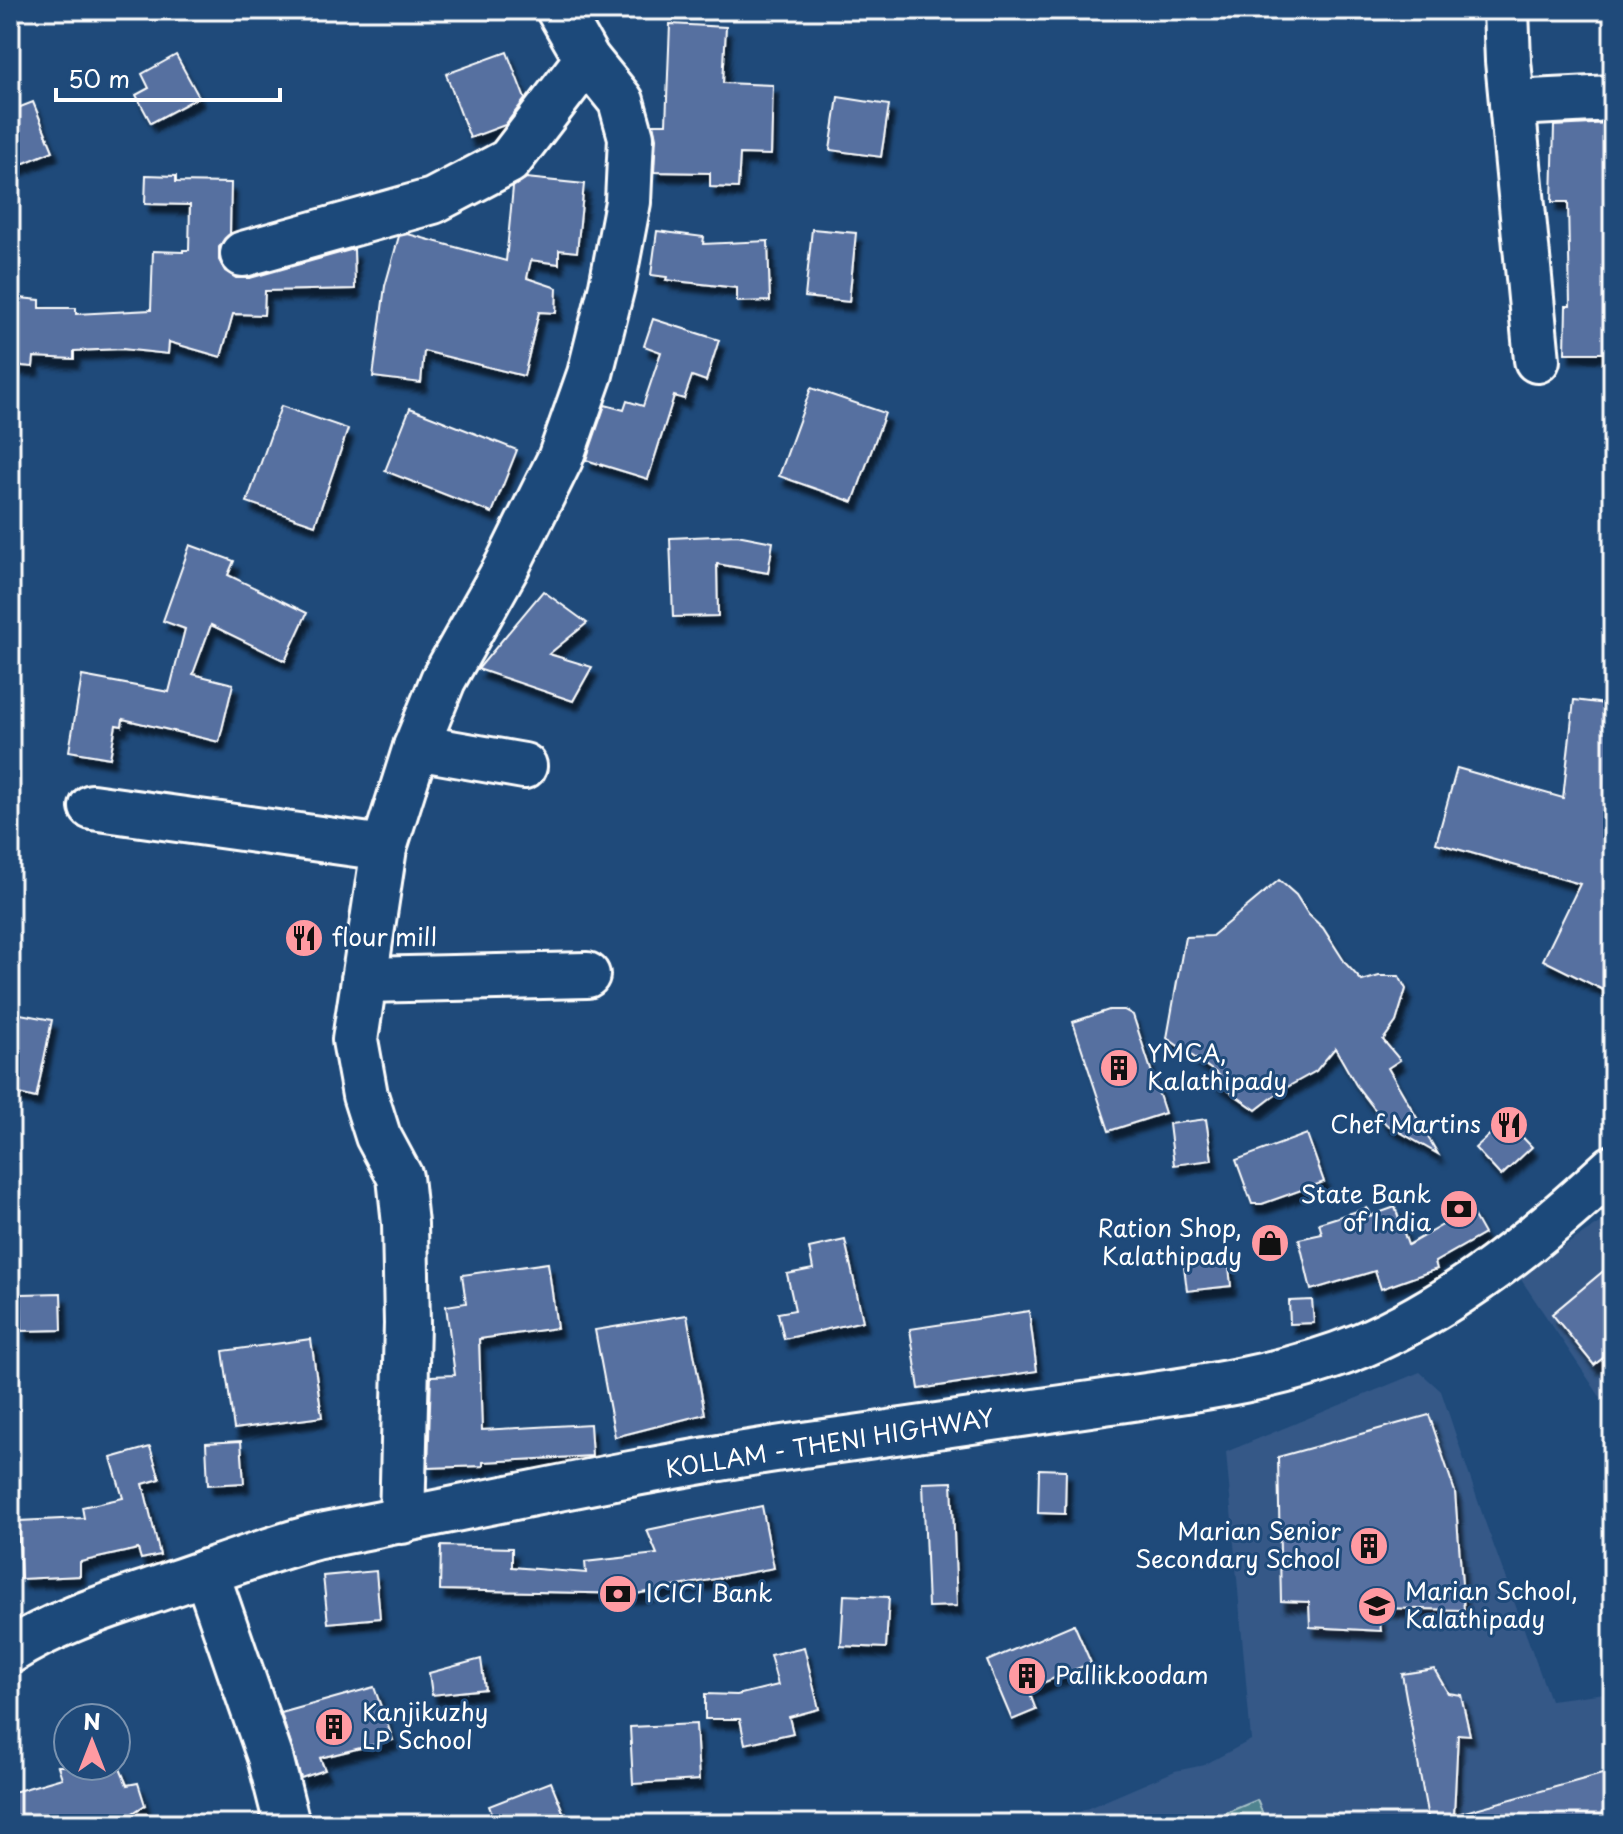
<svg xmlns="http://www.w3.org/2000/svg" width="1623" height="1834" viewBox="0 0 1623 1834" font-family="'Playpen Sans',sans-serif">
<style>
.built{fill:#345887}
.green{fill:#4f838f;stroke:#a7c1c7;stroke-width:2}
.building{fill:#566fa0;stroke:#fff;stroke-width:2;filter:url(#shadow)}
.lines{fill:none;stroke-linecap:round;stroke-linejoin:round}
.minor-casing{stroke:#fff;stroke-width:50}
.highway-casing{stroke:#fff;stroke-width:50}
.minor{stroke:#1f4a7a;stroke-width:44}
.highway{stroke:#1f4a7a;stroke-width:44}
.labels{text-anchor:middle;stroke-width:6;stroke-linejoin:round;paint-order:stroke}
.poi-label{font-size:24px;fill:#fff;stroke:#1f4a7a;text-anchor:start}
.street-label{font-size:24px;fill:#fff;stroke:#1f4a7a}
</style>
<defs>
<filter id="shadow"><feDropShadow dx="5" dy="9" stdDeviation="2" flood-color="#0009"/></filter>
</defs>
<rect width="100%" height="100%" fill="#1f4a7a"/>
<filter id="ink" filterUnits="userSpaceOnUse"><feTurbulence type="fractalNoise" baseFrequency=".0125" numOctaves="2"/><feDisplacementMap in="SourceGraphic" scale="16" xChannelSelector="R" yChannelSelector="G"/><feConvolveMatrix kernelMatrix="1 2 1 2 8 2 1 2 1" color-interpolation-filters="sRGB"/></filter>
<g filter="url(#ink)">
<g class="built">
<path d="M1613,1215V1395L1603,1401L1518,1275Z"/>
<path d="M1420,1372L1441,1391L1484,1519L1550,1700L1613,1692V1824H1051L1175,1771L1204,1765L1251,1740L1226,1452Z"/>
</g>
<path class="green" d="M1257,1800L1267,1824H1199Z"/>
<g class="building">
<path d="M670,24L726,27L723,83L773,85L771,155L740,154L738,188L710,187V173L654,172L656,138L653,124H666Z"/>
<path d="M507,52L525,99L505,125L470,138L446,74Z"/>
<path d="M176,55L199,97L151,123L136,95L149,88L142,74Z"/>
<path d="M838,97L889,105L881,157L830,150Z"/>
<path d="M33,102L53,151L10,169V111Z"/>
<path d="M1611,123L1608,204H1613V353H1565L1566,306H1570L1568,202H1552L1554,126Z"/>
<path d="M146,175L176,176V182L231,183L230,234L219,247V260L225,271L236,278H250L354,249L355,289L265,291L264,315L233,314L221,357L169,342L168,354L122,349L74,351V359L34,357L33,367L10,365V297L40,300V308H76V314L151,310L153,251L183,252V250H189L190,205L145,204Z"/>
<path d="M526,178L584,184L577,252L559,250V264L531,260L527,278L557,288L556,313L539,312L524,376L424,351L421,383L373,377L385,286L399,236L408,234L506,261L513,187Z"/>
<path d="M812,229L856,233L849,302L805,297Z"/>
<path d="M657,231L704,237L703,244L768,241L770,301L737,302V288L666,280L667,277L651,275Z"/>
<path d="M653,319L719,340L706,381L692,376L684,399L674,396L648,479L586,460L605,405L624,410L627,401L643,406L661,352L644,346Z"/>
<path d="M811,388L885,413L853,502L779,476Z"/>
<path d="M281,406L348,429L315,525L247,502Z"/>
<path d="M410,408L517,450L492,513L385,471Z"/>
<path d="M737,535L773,542L768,573L717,564L718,616L673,617L670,538Z"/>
<path d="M190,545L234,561L228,575L307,613L285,661L211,625L193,674L233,684L219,742L123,719L122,726L116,725L110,758L69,751L82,676L169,692L185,629L163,621Z"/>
<path d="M543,591L587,623L549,654L592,667L573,701L478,669Z"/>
<path d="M1574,700L1613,705V995L1543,960L1580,884L1436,843L1457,768L1563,798Z"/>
<path d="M1279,880L1296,895L1308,914L1323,928L1346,964L1362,981L1379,976H1399L1406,989L1396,1022L1383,1040L1400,1060L1388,1068L1438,1154L1386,1124L1356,1085L1335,1048L1316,1071L1282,1090L1256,1110L1212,1079L1219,1075L1167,1038L1185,937L1212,936Z"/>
<path d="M1109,1010H1124L1133,1015L1165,1113L1109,1131L1073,1022Z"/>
<path d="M10,1012L52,1020L36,1098L10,1092Z"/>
<path d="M1206,1119L1212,1160L1174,1165L1169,1124Z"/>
<path d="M1506,1120L1532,1147L1501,1176L1475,1148Z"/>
<path d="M1307,1134L1324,1182L1262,1204H1252L1236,1160Z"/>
<path d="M1395,1207L1408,1245L1470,1209L1484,1234L1435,1262L1437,1269L1381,1289L1375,1271L1311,1290L1299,1239L1322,1234L1319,1223L1367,1208L1370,1216Z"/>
<path d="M845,1240L863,1321L784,1339L778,1313L795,1310L787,1274L813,1269L809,1248Z"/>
<path d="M1228,1256L1231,1286L1187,1291L1184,1266Z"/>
<path d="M548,1263L557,1328L479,1339L482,1430L590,1424L592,1456L483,1462V1466L428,1468L431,1376L455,1375L446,1306L466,1303L462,1275Z"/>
<path d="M1613,1263V1350L1594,1365L1552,1314Z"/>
<path d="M61,1293L62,1330L22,1331L21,1294Z"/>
<path d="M1312,1300L1314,1323L1290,1324L1289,1301Z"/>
<path d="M1029,1311L1037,1371L919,1389L910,1329Z"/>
<path d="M687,1315L705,1414L615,1437L595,1330Z"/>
<path d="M311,1339L322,1417L234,1429L223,1351Z"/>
<path d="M1429,1415L1455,1492L1464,1610L1378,1608L1381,1631L1310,1627L1309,1602L1281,1601L1278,1457Z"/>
<path d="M241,1441L244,1483L208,1485L206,1443Z"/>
<path d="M150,1447L160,1479L143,1484L160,1555L141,1559L138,1549L80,1562V1576L21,1579L18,1521L84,1518L82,1507L123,1498L111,1458Z"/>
<path d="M1039,1469L1066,1470L1065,1514L1038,1513Z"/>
<path d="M952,1482L957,1606L928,1607L923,1483Z"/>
<path d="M762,1506L774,1568L636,1594L440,1590L441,1546L512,1548V1567L586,1573L585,1562L657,1554L647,1530Z"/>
<path d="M376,1571L380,1618L328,1623L323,1576Z"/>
<path d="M844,1595L889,1597L886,1648L841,1646Z"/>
<path d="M1074,1624L1091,1663L1028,1689L1036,1710L1012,1720L987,1661Z"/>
<path d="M804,1647L819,1709L789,1717L793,1733L745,1744L740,1719H705V1694L737,1695L778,1685L770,1655Z"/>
<path d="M481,1659L485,1689L432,1695L429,1673Z"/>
<path d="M1434,1669L1448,1693L1461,1695L1470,1735L1458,1734L1454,1815L1613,1771V1824H1429L1402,1674Z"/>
<path d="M374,1687L393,1740L320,1758L325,1770L301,1778L281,1713Z"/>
<path d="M696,1724L699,1780L633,1784L630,1727Z"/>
<path d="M58,1766H119L127,1785L138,1783L145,1805L133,1813L136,1824H10V1793L62,1778Z"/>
<path d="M551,1782L566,1819L552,1824H496L489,1806Z"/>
</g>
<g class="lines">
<g class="minor-casing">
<g id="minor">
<path d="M1506,10L1508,61L1537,360"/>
<path d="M1512,103L1613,98"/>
<path d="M243,254L433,201L509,161L587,59"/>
<path d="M416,747L524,766"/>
<path d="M92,807L384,848"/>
<path d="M364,980L587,975"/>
<path d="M402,1521L407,1324L405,1224L400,1177L378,1136L365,1095L355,1040L384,848L416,747L443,680L507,566L560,459L590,374L612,286L628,202L631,137L621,101L587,59L559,10"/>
<path d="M206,1572L270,1757L287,1824"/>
</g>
</g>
<g class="highway-casing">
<path id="highway" d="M10,1651C57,1621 111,1605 163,1587C214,1570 263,1551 315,1537C482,1505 649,1466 817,1443C913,1430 1009,1416 1104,1402C1189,1390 1280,1379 1360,1346C1455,1306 1538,1237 1613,1168"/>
</g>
<use href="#minor" class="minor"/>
<use href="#highway" class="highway"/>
</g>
</g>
<defs>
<g id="restaurant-disc" transform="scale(2)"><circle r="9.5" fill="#ff9aa2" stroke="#1f4a7a"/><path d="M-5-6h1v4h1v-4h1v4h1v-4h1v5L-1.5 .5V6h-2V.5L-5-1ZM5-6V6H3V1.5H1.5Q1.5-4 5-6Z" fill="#111"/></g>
<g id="building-disc" transform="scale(2)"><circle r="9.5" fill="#ff9aa2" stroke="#1f4a7a"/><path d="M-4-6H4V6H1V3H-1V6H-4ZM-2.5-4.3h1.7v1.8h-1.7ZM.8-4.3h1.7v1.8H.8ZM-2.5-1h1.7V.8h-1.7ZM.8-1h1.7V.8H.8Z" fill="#111"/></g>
<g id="bank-disc" transform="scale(2)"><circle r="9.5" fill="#ff9aa2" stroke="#1f4a7a"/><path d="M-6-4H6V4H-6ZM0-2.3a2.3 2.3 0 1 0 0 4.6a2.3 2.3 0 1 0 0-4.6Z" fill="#111"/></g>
<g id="shop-disc" transform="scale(2)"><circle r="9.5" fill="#ff9aa2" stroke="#1f4a7a"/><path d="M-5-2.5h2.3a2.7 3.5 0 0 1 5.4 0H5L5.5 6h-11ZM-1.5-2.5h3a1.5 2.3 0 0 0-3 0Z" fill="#111"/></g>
<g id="school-disc" transform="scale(2)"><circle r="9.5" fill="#ff9aa2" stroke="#1f4a7a"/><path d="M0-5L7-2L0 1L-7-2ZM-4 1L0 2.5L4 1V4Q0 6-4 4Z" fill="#111"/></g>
</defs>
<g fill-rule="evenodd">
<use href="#restaurant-disc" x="304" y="938"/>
<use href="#building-disc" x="1119" y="1068"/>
<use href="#restaurant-disc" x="1509" y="1125"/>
<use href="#bank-disc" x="1459" y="1209"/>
<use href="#shop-disc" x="1270" y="1243"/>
<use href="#building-disc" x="1369" y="1546"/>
<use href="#bank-disc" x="618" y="1594"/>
<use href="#school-disc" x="1377" y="1606"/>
<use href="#building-disc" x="1027" y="1676"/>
<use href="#building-disc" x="334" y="1727"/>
</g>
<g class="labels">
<g class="poi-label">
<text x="332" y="946">flour mill</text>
<text x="1147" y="1062">YMCA,<tspan x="1147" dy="28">Kalathipady</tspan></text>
<text x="1481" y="1133" text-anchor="end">Chef Martins</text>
<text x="1431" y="1203" text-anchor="end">State Bank<tspan x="1431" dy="28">of India</tspan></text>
<text x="1242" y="1237" text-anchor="end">Ration Shop,<tspan x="1242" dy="28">Kalathipady</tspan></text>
<text x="1341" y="1540" text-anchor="end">Marian Senior<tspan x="1341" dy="28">Secondary School</tspan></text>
<text x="1405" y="1600">Marian School,<tspan x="1405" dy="28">Kalathipady</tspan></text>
<text x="646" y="1602">ICICI Bank</text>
<text x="1055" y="1684">Pallikkoodam</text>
<text x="362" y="1721">Kanjikuzhy<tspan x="362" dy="28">LP School</tspan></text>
</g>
<g class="street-label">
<text transform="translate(830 1444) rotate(-9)" y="8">KOLLAM - THENI HIGHWAY</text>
</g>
</g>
<rect width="1623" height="1834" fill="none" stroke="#1f4a7a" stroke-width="40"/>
<rect x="20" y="20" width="1583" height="1794" fill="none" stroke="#fff" stroke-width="3" filter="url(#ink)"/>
<g transform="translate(92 1742)"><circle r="38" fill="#1f4a7a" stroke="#7992af" stroke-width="2"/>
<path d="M0-6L14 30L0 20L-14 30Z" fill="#ff9aa2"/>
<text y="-12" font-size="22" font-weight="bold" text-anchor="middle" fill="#ffffff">N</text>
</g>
<path d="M56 88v12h224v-12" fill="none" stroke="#ffffff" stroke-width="4"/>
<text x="68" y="88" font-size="24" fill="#ffffff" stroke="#1f4a7a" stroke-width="6" paint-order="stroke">50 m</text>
</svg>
